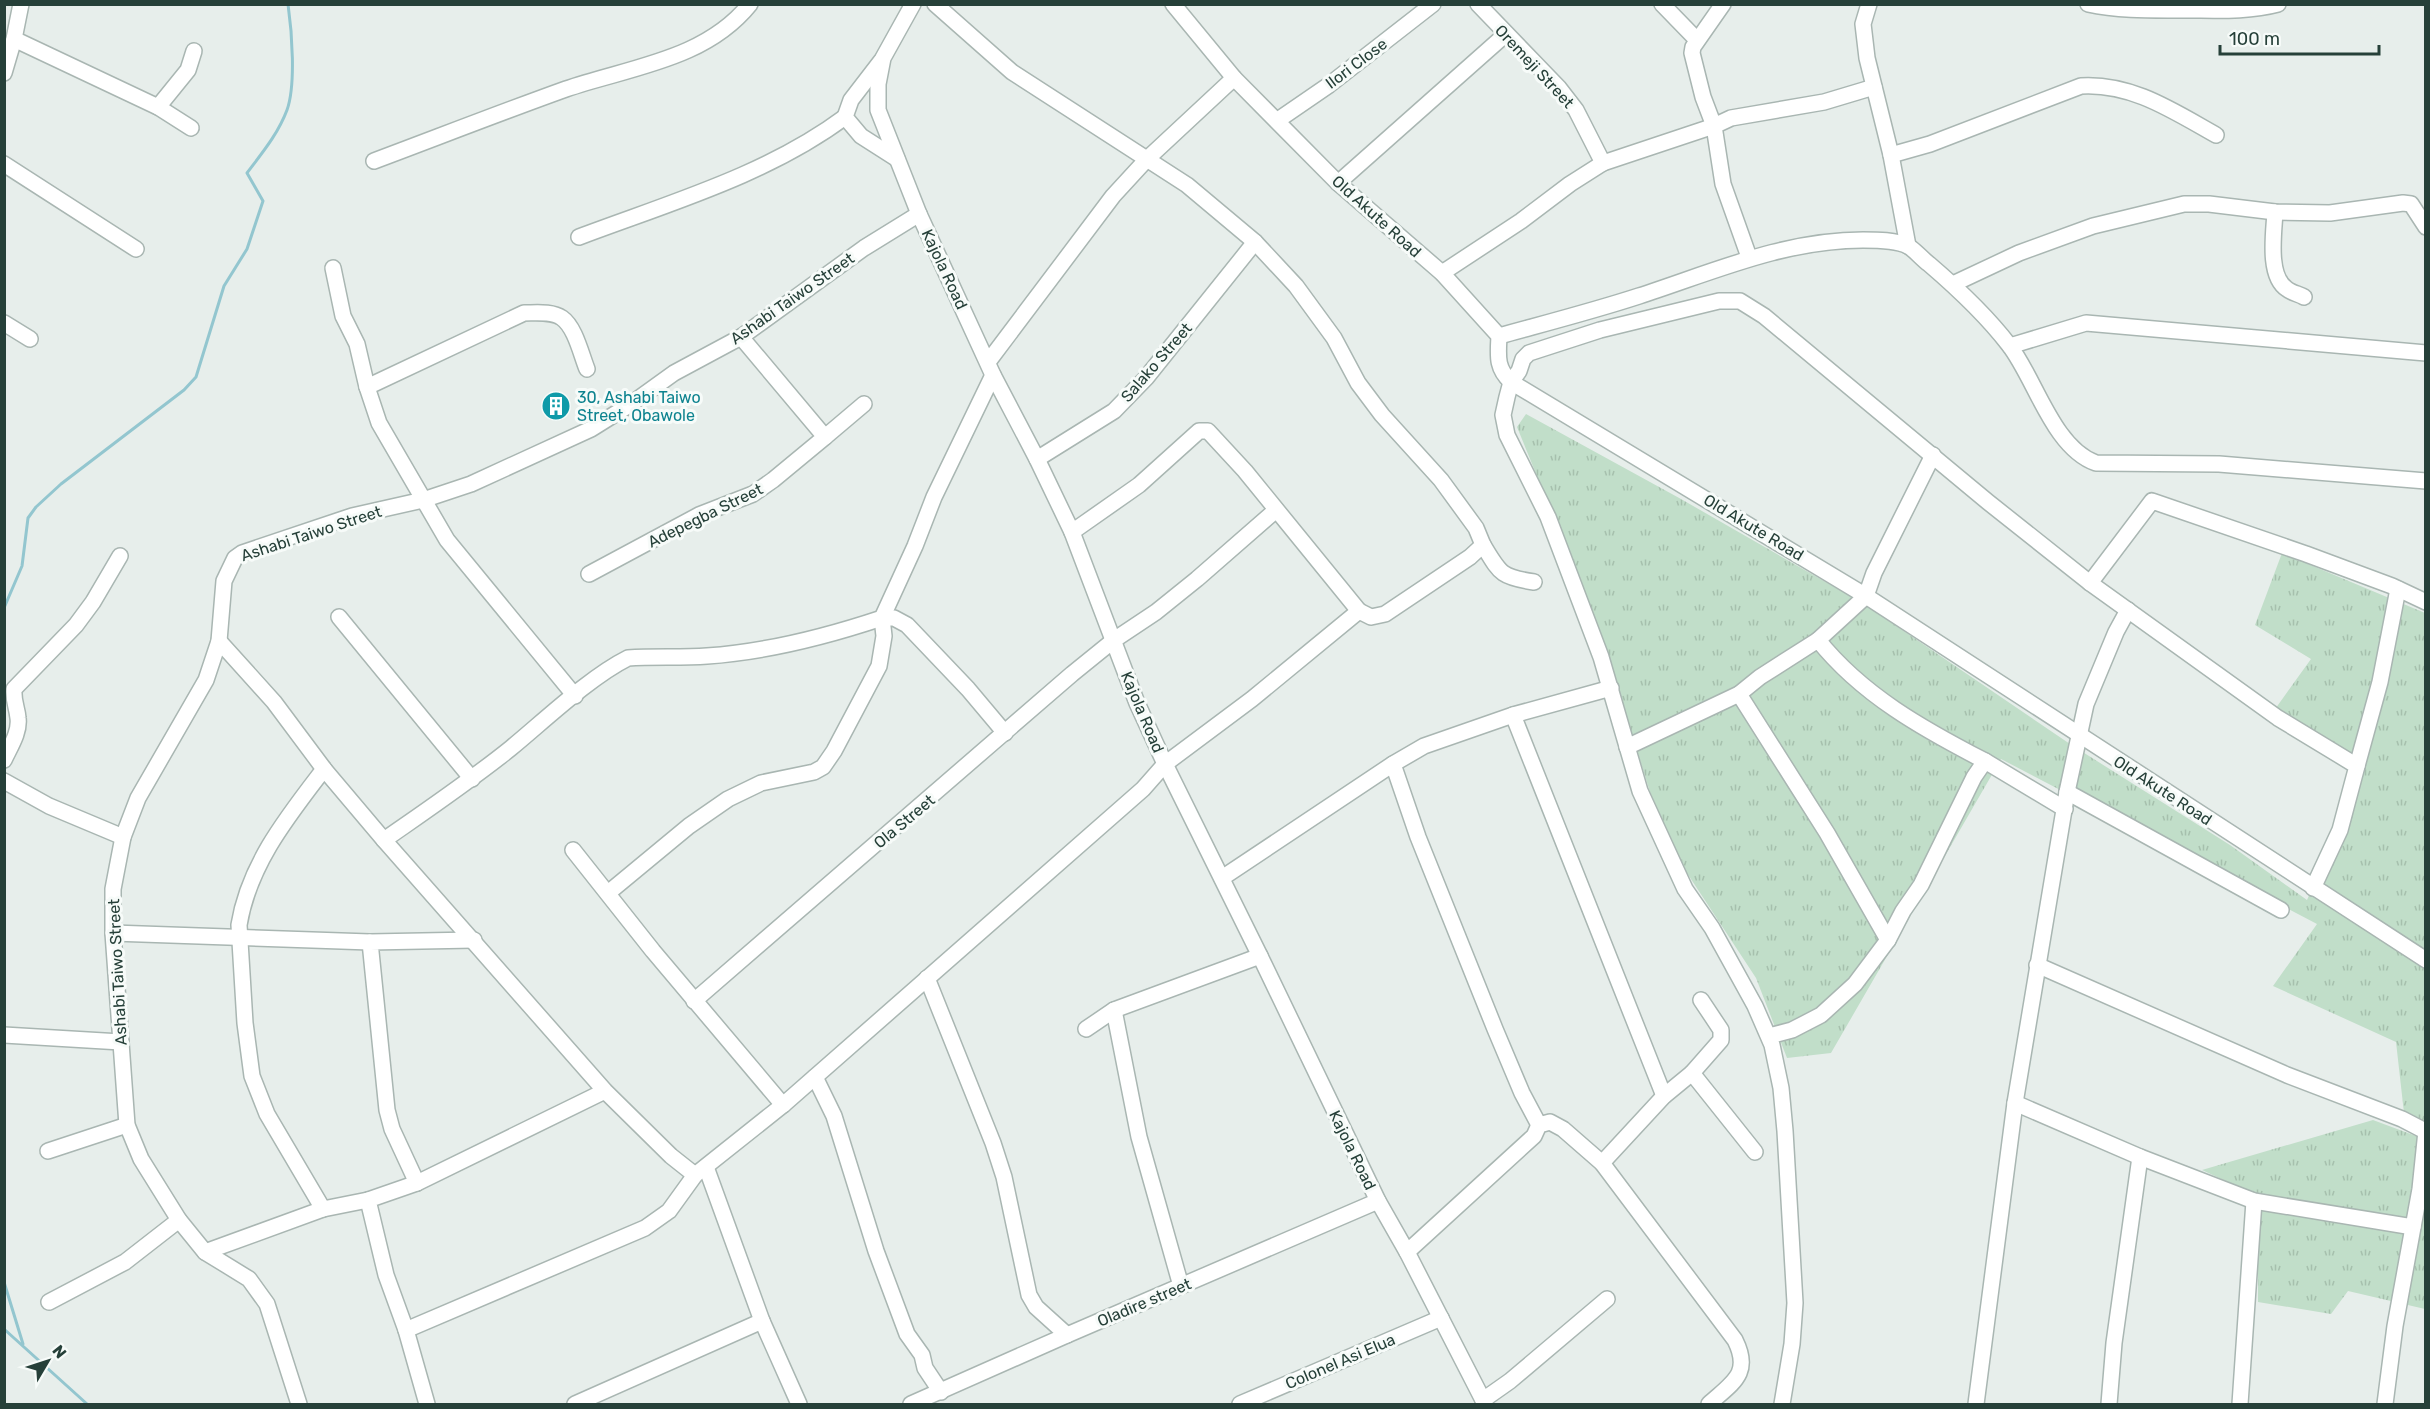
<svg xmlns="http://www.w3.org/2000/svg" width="2430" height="1409" viewBox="0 0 2430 1409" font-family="Rubik,sans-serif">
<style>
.grass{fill:url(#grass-tufts)}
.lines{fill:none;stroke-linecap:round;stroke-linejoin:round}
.stream{stroke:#93c6cf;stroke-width:3}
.minor-casing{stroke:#a9b6b2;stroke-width:18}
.minor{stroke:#fff;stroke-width:15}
.labels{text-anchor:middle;stroke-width:6;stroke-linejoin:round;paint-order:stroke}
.street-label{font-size:16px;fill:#264039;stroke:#f7fbf9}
.culture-label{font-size:16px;fill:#0d838f;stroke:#f7fbf9;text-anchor:start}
</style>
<defs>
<pattern id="grass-tufts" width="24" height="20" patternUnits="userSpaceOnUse" patternTransform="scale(1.5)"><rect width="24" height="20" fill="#c1dec9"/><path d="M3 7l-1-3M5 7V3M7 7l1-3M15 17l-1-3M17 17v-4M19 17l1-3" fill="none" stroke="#a6c0ad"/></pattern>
</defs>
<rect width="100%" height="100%" fill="#e7eeeb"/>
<path class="grass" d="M1526,414L1681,499L1864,604L2070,744L2230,845L2307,900L2362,777L2273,712L2311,659L2255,625L2282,553L2425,613V1309L2348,1291L2331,1314L2258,1302V1196L2202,1170L2373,1120L2424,1139L2404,1113L2396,1042L2273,986L2317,924L2001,759L1831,1053L1787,1058L1756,978L1685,870L1650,792L1597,623L1517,427Z"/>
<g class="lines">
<g class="stream">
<path d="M4,608L22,566L28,518L36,507L61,484L184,390L196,377L224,286L247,249L263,201L247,173C262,153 278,134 287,110C296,85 292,32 288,4"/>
<path d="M4,1282L23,1344"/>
<path d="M4,1329L87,1404"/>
</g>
<g class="minor-casing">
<g id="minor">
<path d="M913,4L883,58L878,84V110L919,214L993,375L1037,459L1072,532L1137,703L1165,764L1260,956L1378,1201L1407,1252L1485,1404"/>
<path d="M1173,4L1234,78L1338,183L1442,273L1499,336C1498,356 1496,368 1511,382L1866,596L2426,960"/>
<path d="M1478,4L1559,88L1576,110L1603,163"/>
<path d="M1662,4L1697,40"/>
<path d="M1869,4L1863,24L1867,58L1891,155L1908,246"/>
<path d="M2088,4C2120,11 2152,10 2185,10C2216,10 2248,12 2278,4"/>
<path d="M14,39L158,107L191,128"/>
<path d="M881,61L851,100L845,117L861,136L897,159"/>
<path d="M4,73L14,39L21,4"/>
<path d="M158,107L188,70L194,51"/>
<path d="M1278,120L1329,85L1433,4"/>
<path d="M1891,155L1930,144L2081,86C2132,83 2173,111 2216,135"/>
<path d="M374,161C438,137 502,112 566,89C630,67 705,60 750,4"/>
<path d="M4,164L136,249"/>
<path d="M1338,183L1506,34"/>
<path d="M2275,212C2274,232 2267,276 2287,289C2292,293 2299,294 2304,297"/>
<path d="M579,237C669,203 767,175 845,117"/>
<path d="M1749,257L1723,184L1714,126L1731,118L1824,102L1874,87"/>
<path d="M333,268L343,316L357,344L367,387"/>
<path d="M1442,273L1521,221L1570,184L1603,163L1714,126L1703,97L1692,53L1693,47L1723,4"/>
<path d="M1953,284L2019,253L2093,226L2184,204H2209L2275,212L2330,213L2403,203L2411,204L2426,227"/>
<path d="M4,323L30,339"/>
<path d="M1499,336C1546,323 1593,311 1639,296C1713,272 1784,240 1863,240C1877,240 1896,240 1908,246C1915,250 1922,259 1929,264C1957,288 1986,315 2009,345C2035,378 2053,448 2096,463L2219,464L2426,481"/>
<path d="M2010,346L2086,323L2426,353"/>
<path d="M988,362L1113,196L1147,159L1234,78"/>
<path d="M825,437L864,404"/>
<path d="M1037,459L1114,411L1146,378L1255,242"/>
<path d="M1072,532L1139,485L1199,431H1208L1245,471L1359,611"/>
<path d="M1483,545C1500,573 1500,577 1534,582"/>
<path d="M589,574L699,515L753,494L773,480L825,437L741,337"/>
<path d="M2090,583L2152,501L2306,554L2392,586L2426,602"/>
<path d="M339,617L472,779"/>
<path d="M1818,640L1866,596L1874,573L1933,455"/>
<path d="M219,641L274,702L324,769L384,840L605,1091L671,1156L695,1175L669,1211L645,1228L406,1330L386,1275L368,1200L417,1183L605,1091"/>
<path d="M1739,694L1827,833L1888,940"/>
<path d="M575,696L447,540L379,423L367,387L524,313C536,313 552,311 562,318C575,327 581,354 587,369"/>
<path d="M1513,715L1664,1096"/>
<path d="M1627,747L1739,694L1760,677L1818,640C1862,695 1923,729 1985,761"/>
<path d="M4,760C10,747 20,732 18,718C17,707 13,701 14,689L76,625L93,602L120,556"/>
<path d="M1393,764L1418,837L1495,1029L1522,1093L1539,1125"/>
<path d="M2357,766L2380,682L2398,589"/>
<path d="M4,781L49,806L123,837"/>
<path d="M2067,792L2281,910"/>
<path d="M384,840C427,810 470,781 511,748C545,720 590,677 628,658C654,656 681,658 707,656C766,652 825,637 882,618L915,546L934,497L993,375"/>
<path d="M573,850L653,951L783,1105"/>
<path d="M1222,878L1393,764L1424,746L1513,715L1611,688"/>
<path d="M608,893L689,826L728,799L761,783L814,772L823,767L834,751L879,666L884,636L882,618H894L907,625L968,689L1005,733"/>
<path d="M113,933L370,942"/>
<path d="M2037,965L2287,1075L2402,1119L2425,1131"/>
<path d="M927,978L993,1143L1004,1177L1029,1295L1036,1307L1067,1335"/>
<path d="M694,1001L1072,674L1114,640L1156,612L1197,579L1276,510"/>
<path d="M1114,1010L1139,1137L1181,1286"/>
<path d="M1086,1029L1114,1010L1260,956"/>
<path d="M4,1035L121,1042"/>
<path d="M1769,1036L1792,1030L1821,1015L1855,984L1888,940L1903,911L1921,885L1974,777L1985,761L2065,809"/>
<path d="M1692,1073L1721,1040V1030L1701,1000"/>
<path d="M815,1077L834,1116L876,1251L907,1334L922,1355L925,1368L941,1392"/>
<path d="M2015,1103L2140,1157L2254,1201L2413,1227"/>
<path d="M48,1151L127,1125"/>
<path d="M1602,1163L1664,1096L1692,1073L1755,1152"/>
<path d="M706,1167L762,1321L799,1404"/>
<path d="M695,1175L783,1105L1143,789L1165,764L1252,699L1359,611L1371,617L1385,614L1470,557L1483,545L1476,528L1441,480L1382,415L1358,383L1334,338L1296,286L1255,242L1187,185L1012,72L935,4"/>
<path d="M417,1183L392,1129L387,1110L370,942L474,940"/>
<path d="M323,1209L267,1114L252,1076L245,1023L239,925C249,864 288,816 324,769"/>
<path d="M205,1252L323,1209L368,1200"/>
<path d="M1407,1252L1534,1136L1539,1125L1550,1122L1563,1129L1602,1163L1735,1340C1752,1374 1732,1383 1709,1404"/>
<path d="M49,1302L125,1262L179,1220"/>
<path d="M406,1330L427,1404"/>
<path d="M1483,1400L1510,1381L1607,1299"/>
<path d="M299,1404L267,1304L249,1279L205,1252L179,1220L141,1159L127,1125L113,933V889L123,837L138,798L206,680L219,641L224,581L235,558L242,553L352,516L423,500L471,484L591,429L631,404L674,373L741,337L864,248L919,214"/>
<path d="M575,1404L762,1321"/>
<path d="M911,1404L1067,1335L1378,1201"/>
<path d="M1240,1404L1441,1318"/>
<path d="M1782,1404L1792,1344L1795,1303L1785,1131L1781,1088L1772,1045L1755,1006L1712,928L1685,889L1640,791L1601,657L1548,517L1507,435L1503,415L1507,397L1511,382L1519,371L1523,359L1529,353L1600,330L1719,301H1740L1764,316L1988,502L2090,583L2278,718L2357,766L2340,830L2313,888"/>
<path d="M1976,1404L2015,1103L2067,792L2086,704L2116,632L2128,610"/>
<path d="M2109,1404L2114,1343L2140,1157"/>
<path d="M2240,1404L2254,1201"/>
<path d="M2385,1404L2395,1326L2420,1189L2426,1131"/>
</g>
</g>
<use href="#minor" class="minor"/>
</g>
<defs>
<g id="building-disc" transform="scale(1.5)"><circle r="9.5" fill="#0f9aa8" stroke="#f7fbf9"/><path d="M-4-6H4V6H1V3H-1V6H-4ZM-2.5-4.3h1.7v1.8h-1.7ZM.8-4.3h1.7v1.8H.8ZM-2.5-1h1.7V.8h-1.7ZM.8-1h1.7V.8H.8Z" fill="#fff"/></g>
</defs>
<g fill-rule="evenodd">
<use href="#building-disc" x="556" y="406"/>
</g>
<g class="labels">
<g class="street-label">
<text transform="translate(1356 63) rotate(-37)" y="6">Ilori Close</text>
<text transform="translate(1535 66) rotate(47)" y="6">Oremeji Street</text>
<text transform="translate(1377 216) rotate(42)" y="6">Old Akute Road</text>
<text transform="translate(945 269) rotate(65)" y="6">Kajola Road</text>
<text transform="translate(792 298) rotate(-35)" y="6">Ashabi Taiwo Street</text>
<text transform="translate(1156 362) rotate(-49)" y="6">Salako Street</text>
<text transform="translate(705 515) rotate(-26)" y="6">Adepegba Street</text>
<text transform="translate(1754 527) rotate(31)" y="6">Old Akute Road</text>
<text transform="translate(311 533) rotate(-18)" y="6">Ashabi Taiwo Street</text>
<text transform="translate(1143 712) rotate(67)" y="6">Kajola Road</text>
<text transform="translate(2163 790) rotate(33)" y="6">Old Akute Road</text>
<text transform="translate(904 821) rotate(-40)" y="6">Ola Street</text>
<text transform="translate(117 972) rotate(-93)" y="6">Ashabi Taiwo Street</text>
<text transform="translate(1353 1150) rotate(64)" y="6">Kajola Road</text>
<text transform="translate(1144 1302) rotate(-23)" y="6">Oladire street</text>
<text transform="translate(1340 1361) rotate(-23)" y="6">Colonel Asi Elua</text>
</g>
<g class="culture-label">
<text x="577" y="403">30, Ashabi Taiwo<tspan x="577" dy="18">Street, Obawole</tspan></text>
</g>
</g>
<rect width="2430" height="1409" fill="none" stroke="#264039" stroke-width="12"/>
<g transform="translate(48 1361) rotate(51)" stroke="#f7fbf9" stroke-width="4.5" paint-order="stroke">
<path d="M0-4.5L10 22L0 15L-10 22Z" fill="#264039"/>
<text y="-9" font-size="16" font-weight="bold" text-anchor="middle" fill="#264039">N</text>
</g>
<path d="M2220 45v9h159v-9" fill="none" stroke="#264039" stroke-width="3"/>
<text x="2229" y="45" font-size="18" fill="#264039" stroke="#f7fbf9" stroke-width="4.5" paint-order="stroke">100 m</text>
</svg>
